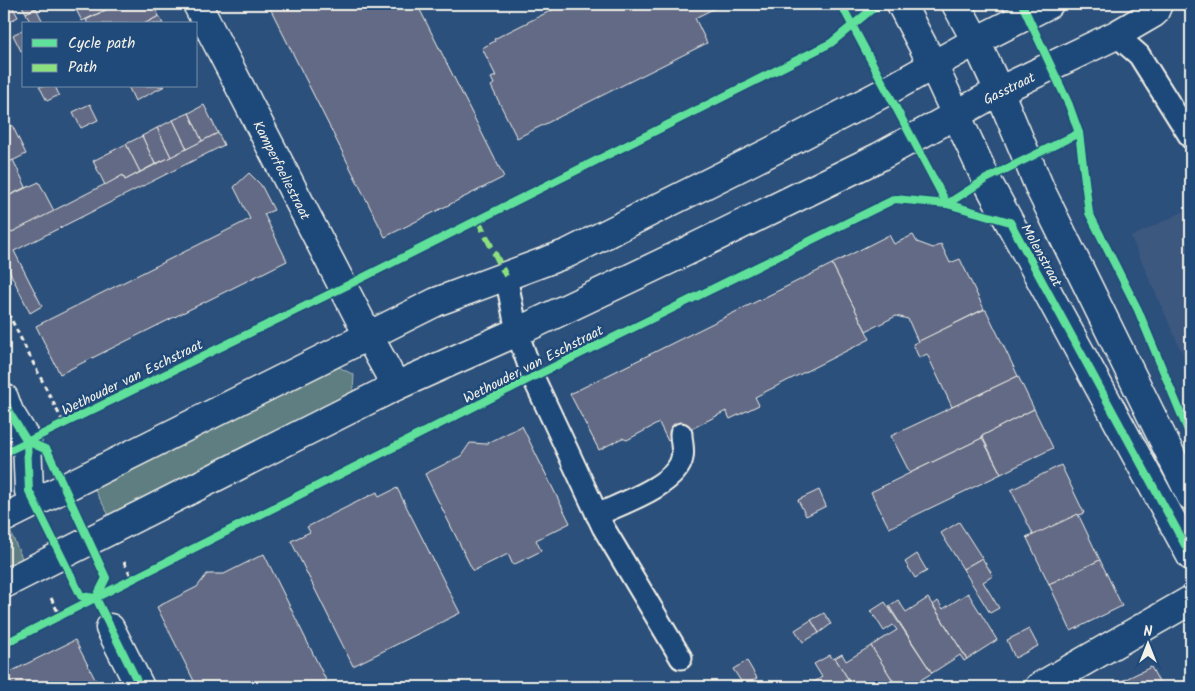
<svg xmlns="http://www.w3.org/2000/svg" width="1195" height="691" viewBox="0 0 1195 691" font-family="Kalam,sans-serif">
<style>
.built{fill:#3c587f}
.green{fill:#5e7e82;stroke:#a9b8b5}
.building{fill:#626a85;stroke:#f4f1e8}
.lines{fill:none;stroke-linecap:round;stroke-linejoin:round}
.lane-casing{stroke:#f4f1e8;stroke-width:25}
.street-casing{stroke:#f4f1e8;stroke-width:31}
.secondary-casing{stroke:#f4f1e8;stroke-width:31}
.path{stroke:#f4f1e8;stroke-width:3;stroke-dasharray:5 4;stroke-linecap:butt}
.lane{stroke:#1f4a7a;stroke-width:21}
.street{stroke:#1f4a7a;stroke-width:28}
.secondary{stroke:#1f4a7a;stroke-width:28}
.quiet{stroke:#8de07e;stroke-width:6;stroke-dasharray:12 6;stroke-linecap:butt}
.cycleway-casing{stroke:#1f4a7a;stroke-width:11}
.cycleway{stroke:#60e19b;stroke-width:8}
.labels{text-anchor:middle;stroke-width:5;stroke-linejoin:round;paint-order:stroke}
.street-label{font-size:14px;fill:#f4f1e8;stroke:#1f4a7a}
</style>
<rect width="100%" height="100%" fill="#2c507c"/>
<filter id="ink" filterUnits="userSpaceOnUse"><feTurbulence type="fractalNoise" baseFrequency=".02" numOctaves="2"/><feDisplacementMap in="SourceGraphic" scale="10" xChannelSelector="R" yChannelSelector="G"/><feConvolveMatrix kernelMatrix="1 2 1 2 8 2 1 2 1" color-interpolation-filters="sRGB"/></filter>
<g filter="url(#ink)">
<path class="built" d="M1191,208V373L1131,237Z"/>
<g class="green">
<path d="M335,365L354,375L353,392L110,517L92,485Z"/>
<path d="M9,529L23,560L4,568V531Z"/>
</g>
<g class="building">
<path d="M4,4H11L18,17L4,24Z"/>
<path d="M21,4H34L36,8L26,13Z"/>
<path d="M73,4H118L82,21Z"/>
<path d="M118,4H153L159,16L144,24H88L86,20Z"/>
<path d="M268,4H417L504,177L385,237Z"/>
<path d="M564,4H723L695,18L707,43L517,138L491,86L494,84L491,78L496,76L482,48L495,41L494,39Z"/>
<path d="M36,8L44,24H31L26,13Z"/>
<path d="M159,16L163,24H144Z"/>
<path d="M24,29V50L21,51L13,35Z"/>
<path d="M39,86H55L59,95L47,101Z"/>
<path d="M128,86H165L135,101Z"/>
<path d="M90,104L98,120L81,128L73,112Z"/>
<path d="M204,105L218,133L202,141L189,113Z"/>
<path d="M189,113L202,141L187,149L173,120Z"/>
<path d="M173,120L187,149L171,157L157,128Z"/>
<path d="M12,125L26,154L4,165V129Z"/>
<path d="M157,128L171,157L155,164L142,136Z"/>
<path d="M218,133L224,145L14,251L42,306L30,313L4,260V236L123,175L125,180Z"/>
<path d="M142,136L155,164L140,172L126,144Z"/>
<path d="M126,144L140,172L125,180L123,175L105,185L93,161Z"/>
<path d="M13,160L26,187L4,198V165Z"/>
<path d="M249,173L261,185L274,210L264,214L287,261L60,374L36,326L250,219L234,187Z"/>
<path d="M39,182L54,211L4,236V198Z"/>
<path d="M889,235L894,244L913,235L917,242L933,248L941,244L950,263L960,259L984,309L918,342L908,319L896,316L866,331L832,264Z"/>
<path d="M832,264L870,339L755,397L759,405L730,419L726,411L668,441L659,423L627,440L622,438L599,450L570,394Z"/>
<path d="M983,310H986L1018,376L952,407L927,354L919,358L913,344Z"/>
<path d="M1018,376L1034,409L982,436V438L910,473L891,436Z"/>
<path d="M1034,409L1053,448L1001,474L982,436Z"/>
<path d="M522,426L570,523L536,540L541,551L513,565L508,554L473,571L425,474L461,456L470,443L486,444Z"/>
<path d="M982,438L1001,474L889,528L871,492Z"/>
<path d="M1061,465L1084,513L1027,538L1026,537L1033,534L1011,490Z"/>
<path d="M397,488L460,613L353,666L291,541L310,532L307,527L377,492L379,497Z"/>
<path d="M819,490L826,506L806,516L798,500Z"/>
<path d="M1078,514L1100,560L1049,584L1027,538Z"/>
<path d="M959,522L982,558L963,569L941,533Z"/>
<path d="M264,554L326,680L311,687H197L157,607L197,587L207,574H224Z"/>
<path d="M917,554L927,571L915,578L905,562Z"/>
<path d="M982,558L993,576L983,582L999,608L990,613L963,569Z"/>
<path d="M1100,560L1122,606L1071,631L1049,584Z"/>
<path d="M968,593L997,640L967,659L933,605L938,601L943,609Z"/>
<path d="M928,598L967,659L964,661L960,655L932,673L889,606L898,600L906,612Z"/>
<path d="M885,602L932,673L909,687H897L871,646L897,630L893,625L884,631L871,611Z"/>
<path d="M824,613L831,624L819,633L811,620Z"/>
<path d="M811,620L819,633L803,642L795,630Z"/>
<path d="M1029,629L1038,646L1015,658L1007,640Z"/>
<path d="M75,640L99,687H4V675Z"/>
<path d="M871,646L897,687H853L835,658L842,654L846,661Z"/>
<path d="M830,655L833,659L835,658L853,687H809L808,686L822,677L814,664Z"/>
<path d="M747,661L757,678L744,686L733,669Z"/>
<path d="M1151,667L1162,687H1109Z"/>
</g>
<g class="lines">
<g class="lane-casing">
<g id="lane">
<path d="M1116,35L1139,55L1191,138"/>
<path d="M506,276L517,332L533,377L603,527L681,658"/>
<path d="M597,515C620,504 677,485 682,458C684,451 681,441 681,434"/>
</g>
</g>
<g class="street-casing">
<g id="street">
<path d="M197,4L368,335"/>
<path d="M4,398L9,412L27,441L29,491L35,503"/>
<path d="M110,628L140,687"/>
<path d="M1039,687L1191,600"/>
</g>
</g>
<g class="secondary-casing">
<g id="secondary">
<path d="M901,4L933,65L986,179L1191,556"/>
<path d="M956,4L976,41L999,91L1041,191L1191,496"/>
<path d="M368,335L396,386"/>
<path d="M4,518L436,302L568,253L772,151L887,91L976,41L1049,4"/>
<path d="M4,584L396,386L517,332L679,255L879,157L999,91L1116,35L1154,13L1158,4"/>
</g>
</g>
<g class="path">
<path d="M4,305L64,424"/>
<path d="M124,562L133,580"/>
<path d="M51,598L60,616"/>
</g>
<use href="#lane" class="lane"/>
<use href="#street" class="street"/>
<use href="#secondary" class="secondary"/>
<path class="quiet" d="M478,220L506,276"/>
<g class="cycleway-casing">
<g id="cycleway">
<path d="M841,4L947,204L1010,222L1191,556"/>
<path d="M1022,4L1069,105L1079,133L1089,213L1138,310L1191,438"/>
<path d="M4,398L9,412L27,441L29,491L81,596L96,598"/>
<path d="M27,441L47,450L106,578L96,598"/>
<path d="M4,453L342,288L831,43L871,10L882,4"/>
<path d="M96,598L140,687"/>
<path d="M4,644L533,377L895,199L947,204L986,179L1079,133"/>
</g>
</g>
<use href="#cycleway" class="cycleway"/>
</g>
</g>
<g class="labels">
<g class="street-label">
<text transform="translate(1009 88) rotate(-26)" y="5">Gasstraat</text>
<text transform="translate(282 170) rotate(63)" y="5">Kamperfoeliestraat</text>
<text transform="translate(1042 255) rotate(61)" y="5">Molenstraat</text>
<text transform="translate(533 364) rotate(-27)" y="5">Wethouder van Eschstraat</text>
<text transform="translate(132 377) rotate(-26)" y="5">Wethouder van Eschstraat</text>
</g>
</g>
<rect width="1195" height="691" fill="none" stroke="#1f4a7a" stroke-width="20"/>
<rect x="10" y="10" width="1175" height="671" fill="none" stroke="#f4f1e8" stroke-width="2" filter="url(#ink)"/>
<rect x="22" y="22" width="175" height="65" fill="#1f4a7a" stroke="#748da6"/>
<rect x="32" y="39" width="25" height="8" fill="#60e19b" stroke="#748da6"/>
<text x="68" y="48" font-size="15" fill="#f4f1e8">Cycle path</text>
<rect x="32" y="64" width="25" height="8" fill="#8de07e" stroke="#748da6"/>
<text x="68" y="72" font-size="15" fill="#f4f1e8">Path</text>
<g transform="translate(1148 644)" stroke="#1f4a7a" stroke-width="4" paint-order="stroke">
<path d="M0-4L9 19L0 12L-9 19Z" fill="#f4f1e8"/>
<text y="-8" font-size="14" font-weight="bold" text-anchor="middle" fill="#f4f1e8">N</text>
</g>
</svg>
